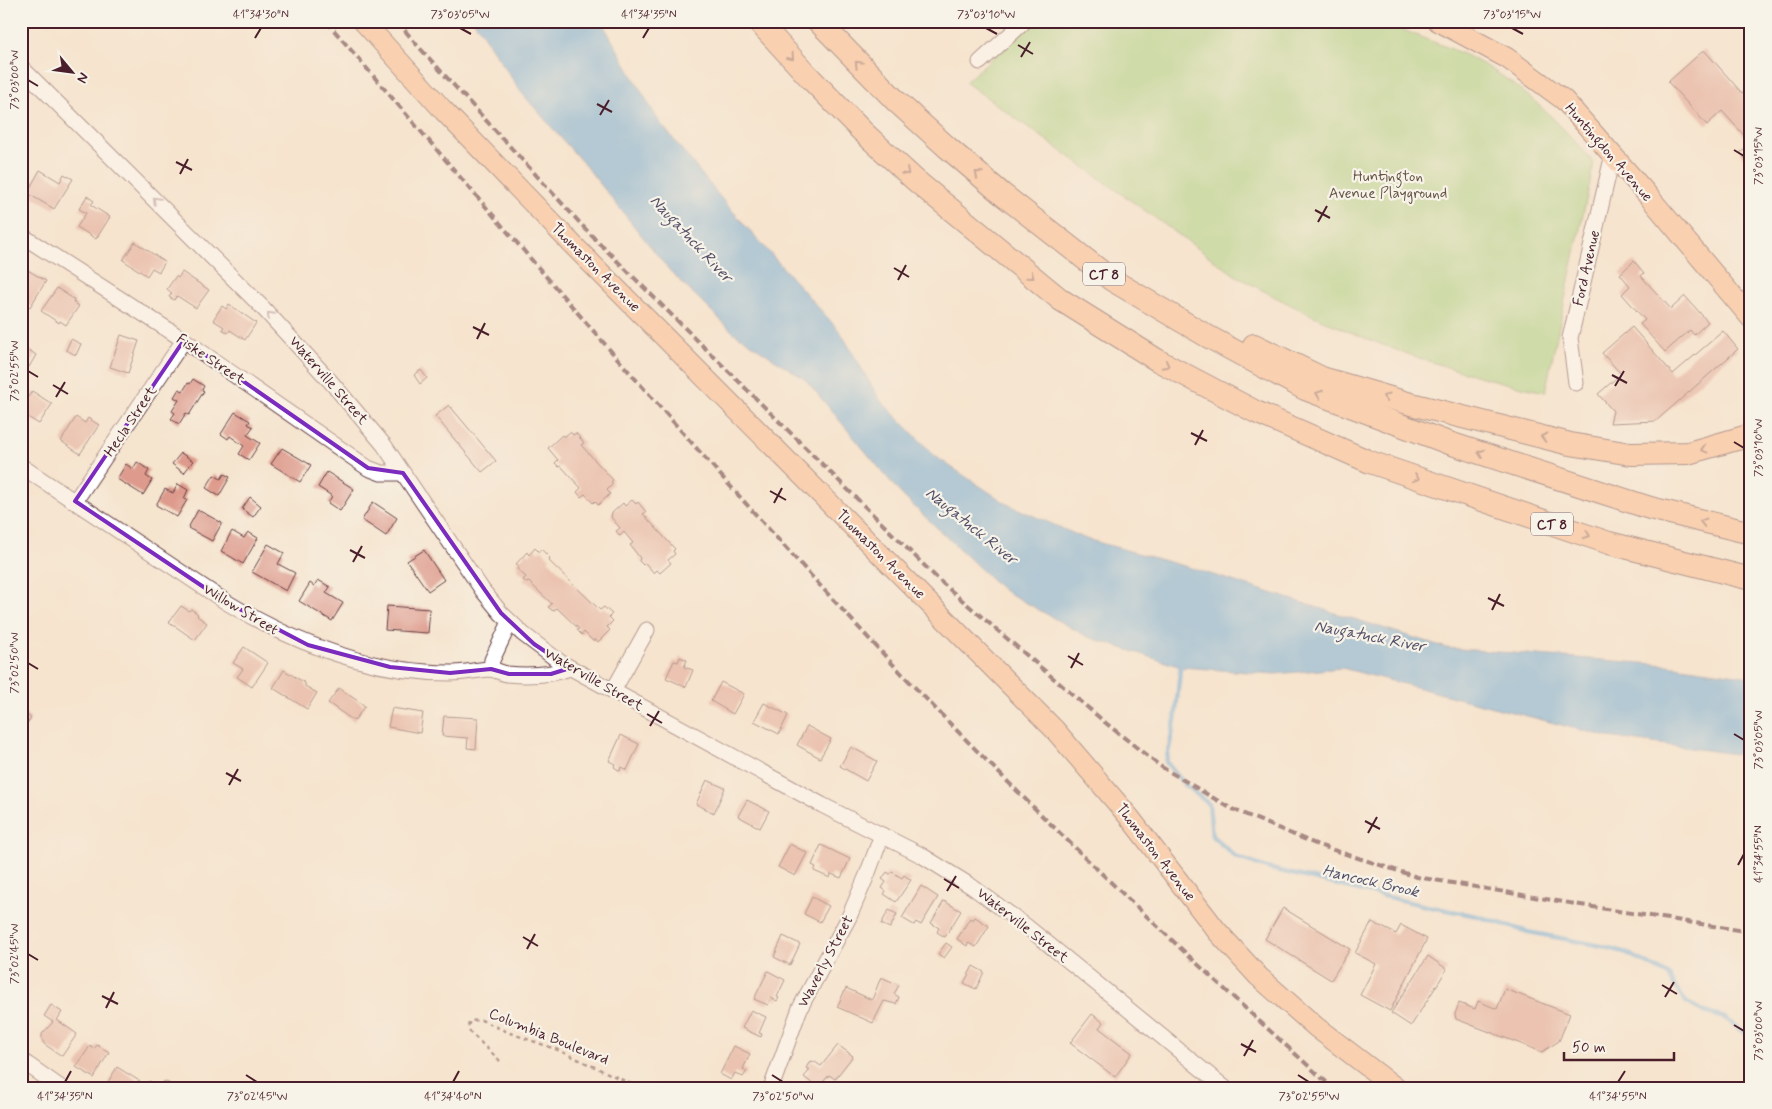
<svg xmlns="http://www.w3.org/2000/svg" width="1772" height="1109" viewBox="0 0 1772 1109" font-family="Mynerve,sans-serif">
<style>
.green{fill:#a3d17e;stroke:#767854}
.water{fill:#65a8d9;stroke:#586482}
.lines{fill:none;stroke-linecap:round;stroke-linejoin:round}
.stream{stroke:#65a8d9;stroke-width:4.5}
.building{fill:#de9b8d}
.minor-casing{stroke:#643d43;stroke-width:17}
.major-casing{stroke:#643d43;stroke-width:22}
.highway-casing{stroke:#643d43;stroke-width:24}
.path{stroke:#643d43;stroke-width:2.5;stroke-dasharray:4 4;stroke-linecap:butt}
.minor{stroke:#fff;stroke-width:15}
.major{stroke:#fcba8e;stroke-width:20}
.highway{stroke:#fcba8e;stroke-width:22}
.rail{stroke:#4a1f2b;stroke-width:4;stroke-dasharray:8 4;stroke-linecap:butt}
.oneway{stroke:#9a6558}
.oneway2{stroke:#ae9aa0}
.marked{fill:none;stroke:#7b2cbf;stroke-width:4;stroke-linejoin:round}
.ticks{fill:none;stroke:#4a1f2b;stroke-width:2}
.labels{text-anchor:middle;stroke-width:4.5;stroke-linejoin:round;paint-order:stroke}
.shield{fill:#f7f3e8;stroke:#7e5f64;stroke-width:1}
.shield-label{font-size:14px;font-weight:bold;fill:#4a1f2b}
.street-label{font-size:15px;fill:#4a1f2b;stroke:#f7f3e8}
.park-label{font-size:15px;fill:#655444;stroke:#f7f3e8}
.water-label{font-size:16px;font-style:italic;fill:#534f68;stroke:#f7f3e8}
.neatline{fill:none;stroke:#4a1f2b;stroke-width:2}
.ticks-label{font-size:12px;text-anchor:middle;fill:#4a1f2b}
</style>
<rect width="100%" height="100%" fill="#f7f3e8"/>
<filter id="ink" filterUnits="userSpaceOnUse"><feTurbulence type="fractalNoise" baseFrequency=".02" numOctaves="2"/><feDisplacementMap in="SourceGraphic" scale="10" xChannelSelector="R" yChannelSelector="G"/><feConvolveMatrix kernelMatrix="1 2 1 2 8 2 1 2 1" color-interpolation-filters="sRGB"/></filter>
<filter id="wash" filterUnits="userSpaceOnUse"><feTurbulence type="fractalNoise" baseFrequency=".0096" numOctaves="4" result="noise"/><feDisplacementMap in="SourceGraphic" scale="20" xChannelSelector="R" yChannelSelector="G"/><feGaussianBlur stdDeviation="1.12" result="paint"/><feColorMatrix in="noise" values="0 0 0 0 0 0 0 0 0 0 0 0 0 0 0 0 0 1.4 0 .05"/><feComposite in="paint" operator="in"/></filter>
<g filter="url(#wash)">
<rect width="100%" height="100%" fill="#f5e4ce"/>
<path class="green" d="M1035,21H1387C1412,36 1440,43 1465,55C1518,80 1556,119 1594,163L1545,392C1435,369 1332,331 1235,275L965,82Z"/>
<path class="water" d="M474,21H601L658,120L720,197L841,333L880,400L936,457L1007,504L1086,539L1191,568L1447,648L1667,665L1751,677V754H1735L1608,737L1342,668L1275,674L1181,667L1088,637L1003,590L901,494L806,380L733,332L670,271L589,170L521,92Z"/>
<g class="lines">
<path class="stream" d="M1181,661L1175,720L1166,762L1185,785L1209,804L1212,836L1236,857L1267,868L1426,906L1477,916L1528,932L1602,946L1627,953L1669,975L1675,987L1686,1002L1704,1012L1725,1018L1751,1038"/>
</g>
<g id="blocks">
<g class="building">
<path d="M1704,50L1742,93L1747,89L1751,93V143L1722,111L1707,125L1668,82Z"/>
<path d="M1751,144V165L1740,153Z"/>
<path d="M40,170L60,182L64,174L73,179L54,209L27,193Z"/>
<path d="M87,196L94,201L91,205L110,217L96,239L77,227L86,213L79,209Z"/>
<path d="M135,242L165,262L159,272L152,268L147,276L123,260Z"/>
<path d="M1634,261L1644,273L1641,276L1671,309L1685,296L1708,322L1694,335L1690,330L1665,352L1640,324L1645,320L1622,294L1630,286L1620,274Z"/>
<path d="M21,266L46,281L30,307L22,302L28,292L21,288L23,280L21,279Z"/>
<path d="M182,272L209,290L196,308L177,296L174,300L169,297L172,293L167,289L176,276L178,278Z"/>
<path d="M57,288L75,300L73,302L79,306L66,325L60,321L59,323L41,311Z"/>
<path d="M229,304L256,323L245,340L230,330L228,333L222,329L224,327L213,320L222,306L226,309Z"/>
<path d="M1632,327L1673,374L1723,331L1738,349L1656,421L1610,423L1613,411L1598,394L1621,374L1602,353Z"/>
<path d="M121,335L139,341L128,373L110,367Z"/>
<path d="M71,339L81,344L76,355L66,350Z"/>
<path d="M26,348L36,355L29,367L21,362V355Z"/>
<path d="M421,370L427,378L420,384L414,375Z"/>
<path d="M193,379L204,386L202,390L204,391L189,415L186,413L179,424L171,419L175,413L172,411L179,400L174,397L179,389L183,391L188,383L190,384Z"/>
<path d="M32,391L52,404L39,424L21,413V395L27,399Z"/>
<path d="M449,405L496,461L482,472L435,416Z"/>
<path d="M235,412L250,421L248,424L253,427L247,435L260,443L249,460L239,454L244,446L230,436L228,439L221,434Z"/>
<path d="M76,417L85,423L88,418L99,425L80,454L61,441Z"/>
<path d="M570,432L573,435L576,433L584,443L581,445L613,480L611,482L613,484L607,490L610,494L598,505L595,501L593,503L585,494L581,497L577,492L581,488L561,466L559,467L555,463L558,460L548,448L562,435L564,437Z"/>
<path d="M282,448L311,465L300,482L271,464Z"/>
<path d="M181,453L193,461L184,473L172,464Z"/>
<path d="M137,462L149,470L146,476L152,480L143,495L117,479L126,464L133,469Z"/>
<path d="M327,472L354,489L340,511L328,503L332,496L318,487Z"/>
<path d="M224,474L230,477L219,496L206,488L214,475L221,479Z"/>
<path d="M178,484L188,490L184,499L187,500L177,517L156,505L165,489L173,493Z"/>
<path d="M250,497L261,506L253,517L242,509Z"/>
<path d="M632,500L636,504L638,502L646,512L643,514L675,549L673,551L675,554L668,560L671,563L660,573L657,570L654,573L645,563L643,565L639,561L640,558L630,545L633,543L624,532L620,536L616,531L620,528L611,517L612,513L623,503L625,506Z"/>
<path d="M373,502L397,518L386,536L362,520Z"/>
<path d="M198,510L222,523L212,541L188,528Z"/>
<path d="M232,531L244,538L248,532L258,538L243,564L221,551Z"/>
<path d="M268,544L284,553L278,564L295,573L286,591L252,572Z"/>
<path d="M535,548L539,552L541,549L550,558L548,560L600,610L604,607L612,614L609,617L613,621L607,627L610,630L598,642L595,639L593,641L584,632L582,635L577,630L579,629L557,608L553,611L548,607L552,604L529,582L527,583L523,580L526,577L517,569L519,566L516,564L527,552L529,555Z"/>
<path d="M424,550L444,580L428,591L407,561Z"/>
<path d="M318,580L330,587L326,593L343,603L332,621L299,601L310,583L314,586Z"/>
<path d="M181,606L189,611L191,609L198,614L197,616L207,623L195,640L169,622Z"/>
<path d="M387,606L430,609L428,633L385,630Z"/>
<path d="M244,647L268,663L252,687L237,677L243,669L233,663Z"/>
<path d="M680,657L687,660L684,667L693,670L686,687L666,678L674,661L678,662Z"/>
<path d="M284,670L305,683V686L317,693L307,709L273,688Z"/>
<path d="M721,682L744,694L733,714L711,701Z"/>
<path d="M339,688L365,706L354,721L328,703Z"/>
<path d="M764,703L788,715L779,734L754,721Z"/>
<path d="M392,708L423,713L420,733L388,727Z"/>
<path d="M21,711L31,718L21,732Z"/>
<path d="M444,716L478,718L476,749L467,748L468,738L442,736Z"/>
<path d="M807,726L831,739L820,758L797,745Z"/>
<path d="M621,735L639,744L627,770L621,767L620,771L614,767L615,764L609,761Z"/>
<path d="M851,747L877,761L866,781L840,766Z"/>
<path d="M707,780L725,788L714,813L696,804Z"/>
<path d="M747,800L769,811L760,828L738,816Z"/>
<path d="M790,844L807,853L795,876L778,867Z"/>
<path d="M821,845L850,859L841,878L831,874L830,878L814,871L816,867L812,865Z"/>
<path d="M887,872L890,874L892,872L902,878L904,875L911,880L896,902L884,894L886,891L882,888L886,882L882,879Z"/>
<path d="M921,886L938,897L921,925L916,922L914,925L902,918Z"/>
<path d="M812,897L829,906L820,922L804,914Z"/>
<path d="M944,901L961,911L945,937L937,932L939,928L931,923Z"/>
<path d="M1283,908L1350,949L1331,980L1265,939Z"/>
<path d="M889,910L897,914L890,928L881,924Z"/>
<path d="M975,917L989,926L976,947L968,943L967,946L957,939L970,918L973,920Z"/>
<path d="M1372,922L1396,934L1401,925L1427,939L1390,1011L1360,995L1376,964L1355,953Z"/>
<path d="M783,936L800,944L790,965L774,957Z"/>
<path d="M946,943L952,947L944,958L938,954Z"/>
<path d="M1428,956L1447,969L1411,1026L1391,1013Z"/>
<path d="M973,966L984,972L976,989L964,983Z"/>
<path d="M768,971L785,980L777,997L779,998L777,1001L771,998L768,1005L754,999Z"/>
<path d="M881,977L899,985L894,994L899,997L896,1004L884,1001L873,1023L837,1007L846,988L872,1000Z"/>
<path d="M1505,989L1570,1014L1559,1041L1542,1052L1456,1019L1455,1014L1459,1003L1475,1009L1478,1001L1497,1009Z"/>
<path d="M51,1005L62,1012L57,1020L77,1034L62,1056L44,1044L42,1039V1034L53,1022L44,1016Z"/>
<path d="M751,1010L766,1017L759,1033L762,1034L761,1037L742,1028Z"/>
<path d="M1092,1014L1103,1022L1099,1028L1132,1053L1115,1077L1070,1043Z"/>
<path d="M97,1045L109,1052L94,1078L76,1067L90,1046L94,1049Z"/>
<path d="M838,1045L853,1056L835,1079L829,1075L818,1088L804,1077L810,1070L806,1068L810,1061L815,1062L821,1066Z"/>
<path d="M734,1046L750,1054L743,1069L747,1071L743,1077L735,1073L731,1080L720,1074Z"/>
<path d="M117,1067L141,1082L137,1088H116L108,1082Z"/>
<path d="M149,1081L161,1087L164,1081L179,1088H146Z"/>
</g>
</g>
</g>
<g filter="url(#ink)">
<use href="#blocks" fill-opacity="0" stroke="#643d43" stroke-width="1"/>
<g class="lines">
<g class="minor-casing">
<g id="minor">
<path d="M980,62L1025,21"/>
<path d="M21,67L263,308L331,382L384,445L483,591L501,613L523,634L560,662L822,805L921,855L971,886L1026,926L1225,1088"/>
<path d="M21,235L184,340L368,468L381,473H403"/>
<path d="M1576,383L1570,338L1613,154"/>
<path d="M21,466L226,602C294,643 370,673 451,673C464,673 476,670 489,669C494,669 501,673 507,674C528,676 551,675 570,668"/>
<path d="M75,501L184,340"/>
<path d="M491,669L492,660L510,622"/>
<path d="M613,691L647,630"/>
<path d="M21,1060L61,1088"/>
<path d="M771,1088L800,1008L849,917L867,875L882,835"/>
</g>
</g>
<g class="major-casing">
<g id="major">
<path d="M363,21L444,111L573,245L1054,729L1130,818L1217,931L1258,976L1316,1027L1396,1088"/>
<path d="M1438,21L1507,58L1564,100L1645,192L1751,318"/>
</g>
</g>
<g class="highway-casing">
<g id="highway">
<path d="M758,21L811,79L862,131L915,180L1061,300L1157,360L1256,412L1370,462L1609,543L1751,579"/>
<path d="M818,21L896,101L948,148L1002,194L1112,280L1207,336L1305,389L1446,442L1650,508L1751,533"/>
<path d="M1254,345L1322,378L1411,404L1570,444L1631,454L1688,453L1751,435"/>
</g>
</g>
<path class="path" d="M500,1061L470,1032L468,1026L470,1021L481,1020L510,1033L558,1050L640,1088"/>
<use href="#minor" class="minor"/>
<use href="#major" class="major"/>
<use href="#highway" class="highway"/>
<g class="rail">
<path d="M326,21C511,236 694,451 887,658C1029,808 1180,950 1333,1088"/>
<path d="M397,21L417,45L591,235L941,582L1107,724L1160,766L1230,808L1318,845L1417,877L1587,906L1751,932"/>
</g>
</g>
<defs><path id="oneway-chevron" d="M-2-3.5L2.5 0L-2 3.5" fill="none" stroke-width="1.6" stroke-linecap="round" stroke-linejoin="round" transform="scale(1.25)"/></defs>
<g class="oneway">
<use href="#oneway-chevron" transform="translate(791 57) rotate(48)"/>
<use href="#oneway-chevron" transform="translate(858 64) rotate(-135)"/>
<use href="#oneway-chevron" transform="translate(906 172) rotate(43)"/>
<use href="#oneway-chevron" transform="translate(978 174) rotate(-140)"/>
<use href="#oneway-chevron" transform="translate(1031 276) rotate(39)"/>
<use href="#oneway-chevron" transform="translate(1166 365) rotate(28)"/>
<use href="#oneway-chevron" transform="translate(1319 394) rotate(-159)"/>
<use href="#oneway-chevron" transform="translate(1386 397) rotate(-164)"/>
<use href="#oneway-chevron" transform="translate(1544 437) rotate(-166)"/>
<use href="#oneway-chevron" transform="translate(1704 449) rotate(165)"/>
<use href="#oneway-chevron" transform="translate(1481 453) rotate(-162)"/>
<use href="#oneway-chevron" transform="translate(1416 478) rotate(19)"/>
<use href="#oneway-chevron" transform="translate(1703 522) rotate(-165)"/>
<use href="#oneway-chevron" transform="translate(1587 535) rotate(19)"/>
</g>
<g class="oneway2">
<use href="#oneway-chevron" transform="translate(156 200) rotate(-135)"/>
<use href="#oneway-chevron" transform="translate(270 315) rotate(-134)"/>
</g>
</g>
<path d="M0 0H1772V1109H0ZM184,340L368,468L403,473L501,613L534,644L570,668L551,674H509L491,669L450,673L390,667L308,645L226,602L75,501Z" fill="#f5e4ce" fill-opacity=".55" fill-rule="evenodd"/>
<path class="marked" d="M184,340L368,468L403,473L501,613L534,644L570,668L551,674H509L491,669L450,673L390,667L308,645L226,602L75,501Z"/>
<path class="ticks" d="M460,28L471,34M986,28L997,34M1512,28L1523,34M255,38L261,28M643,38L649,28M1018,45L1033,54M1021,57L1030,42M28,80L38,86M597,104L612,112M600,115L609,100M1734,150L1744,156M176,162L192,170M180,174L188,159M1315,210L1330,218M1318,222L1327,206M894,268L909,277M898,280L906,265M473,327L489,335M477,339L485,323M28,371L38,377M1612,375L1627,383M53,385L68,394M1615,386L1624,371M56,397L65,382M1191,433L1207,441M1734,442L1744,448M1195,445L1203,430M770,491L786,500M774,503L782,488M350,550L365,558M353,562L362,546M1488,598L1504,606M1492,610L1500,594M1068,656L1083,665M28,663L38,669M1071,668L1079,653M647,714L662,723M650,726L659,711M1734,734L1744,740M226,773L241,781M229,785L238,769M1365,821L1380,829M1368,833L1377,817M1738,865L1744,854M944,879L959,888M947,891L956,876M523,937L538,946M527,949L535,934M28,954L38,960M1662,985L1677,994M102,996L118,1004M1665,997L1674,982M106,1008L114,992M1734,1025L1744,1031M1241,1044L1256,1052M1244,1056L1253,1040M246,1075L257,1082M772,1075L783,1082M1298,1075L1309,1082M65,1082L71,1071M453,1082L459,1071M1618,1082L1625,1071"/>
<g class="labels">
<g class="shield">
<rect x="1083" y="262.5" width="42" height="23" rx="4"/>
<rect x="1531" y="512.5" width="42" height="23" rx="4"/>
</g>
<g class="shield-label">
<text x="1104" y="279">CT 8</text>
<text x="1552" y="529">CT 8</text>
</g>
<g class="street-label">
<text transform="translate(1609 152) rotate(49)" y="5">Huntingdon Avenue</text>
<text transform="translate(596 267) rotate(45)" y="5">Thomaston Avenue</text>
<text transform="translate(1586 268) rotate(-77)" y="5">Ford Avenue</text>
<text transform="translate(211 359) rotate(34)" y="5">Fiske Street</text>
<text transform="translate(329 380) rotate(49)" y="5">Waterville Street</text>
<text transform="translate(130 421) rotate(-56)" y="5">Hecla Street</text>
<text transform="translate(881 554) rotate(45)" y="5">Thomaston Avenue</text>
<text transform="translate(241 609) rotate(31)" y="5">Willow Street</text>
<text transform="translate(594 679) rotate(30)" y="5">Waterville Street</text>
<text transform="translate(1156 852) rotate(52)" y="5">Thomaston Avenue</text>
<text transform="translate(1023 925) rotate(38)" y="5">Waterville Street</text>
<text transform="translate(825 961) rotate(-62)" y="5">Waverly Street</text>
<text transform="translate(549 1036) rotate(22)" y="5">Columbia Boulevard</text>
</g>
<g class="park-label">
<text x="1388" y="181">Huntington<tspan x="1388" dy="17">Avenue Playground</tspan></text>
</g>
<g class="water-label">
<text transform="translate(692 238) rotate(47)" y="6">Naugatuck River</text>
<text transform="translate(972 525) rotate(39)" y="6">Naugatuck River</text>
<text transform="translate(1370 635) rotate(11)" y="6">Naugatuck River</text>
<text transform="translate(1371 880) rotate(13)" y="6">Hancock Brook</text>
</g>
</g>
<rect width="1772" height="1109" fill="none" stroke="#f7f3e8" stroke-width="55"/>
<g transform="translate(72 72) rotate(119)" stroke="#f7f3e8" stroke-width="4" paint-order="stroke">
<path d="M0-4L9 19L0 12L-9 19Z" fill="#4a1f2b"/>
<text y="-8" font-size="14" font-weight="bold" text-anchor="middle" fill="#4a1f2b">N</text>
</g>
<path d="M1564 1052v8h110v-8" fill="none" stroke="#4a1f2b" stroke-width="2.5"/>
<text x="1572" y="1052" font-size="15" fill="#4a1f2b" stroke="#f7f3e8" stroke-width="4" paint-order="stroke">50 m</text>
<rect x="28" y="28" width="1716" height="1054" class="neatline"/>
<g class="ticks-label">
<text x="261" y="18">41°34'30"N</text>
<text x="460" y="18">73°03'05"W</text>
<text x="649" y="18">41°34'35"N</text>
<text x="986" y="18">73°03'10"W</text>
<text x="1512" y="18">73°03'15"W</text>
<text transform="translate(14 80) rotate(-90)" y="4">73°03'00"W</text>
<text transform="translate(1758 156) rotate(-90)" y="4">73°03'15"W</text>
<text transform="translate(14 371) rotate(-90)" y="4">73°02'55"W</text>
<text transform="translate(1758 448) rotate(-90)" y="4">73°03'10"W</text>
<text transform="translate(14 663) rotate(-90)" y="4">73°02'50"W</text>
<text transform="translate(1758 740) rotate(-90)" y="4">73°03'05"W</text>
<text transform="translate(1758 854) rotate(-90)" y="4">41°34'55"N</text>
<text transform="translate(14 954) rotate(-90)" y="4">73°02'45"W</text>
<text transform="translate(1758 1031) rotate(-90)" y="4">73°03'00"W</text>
<text x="65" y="1100">41°34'35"N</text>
<text x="257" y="1100">73°02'45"W</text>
<text x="453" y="1100">41°34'40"N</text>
<text x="783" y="1100">73°02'50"W</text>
<text x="1309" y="1100">73°02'55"W</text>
<text x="1618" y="1100">41°34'55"N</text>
</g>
</svg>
